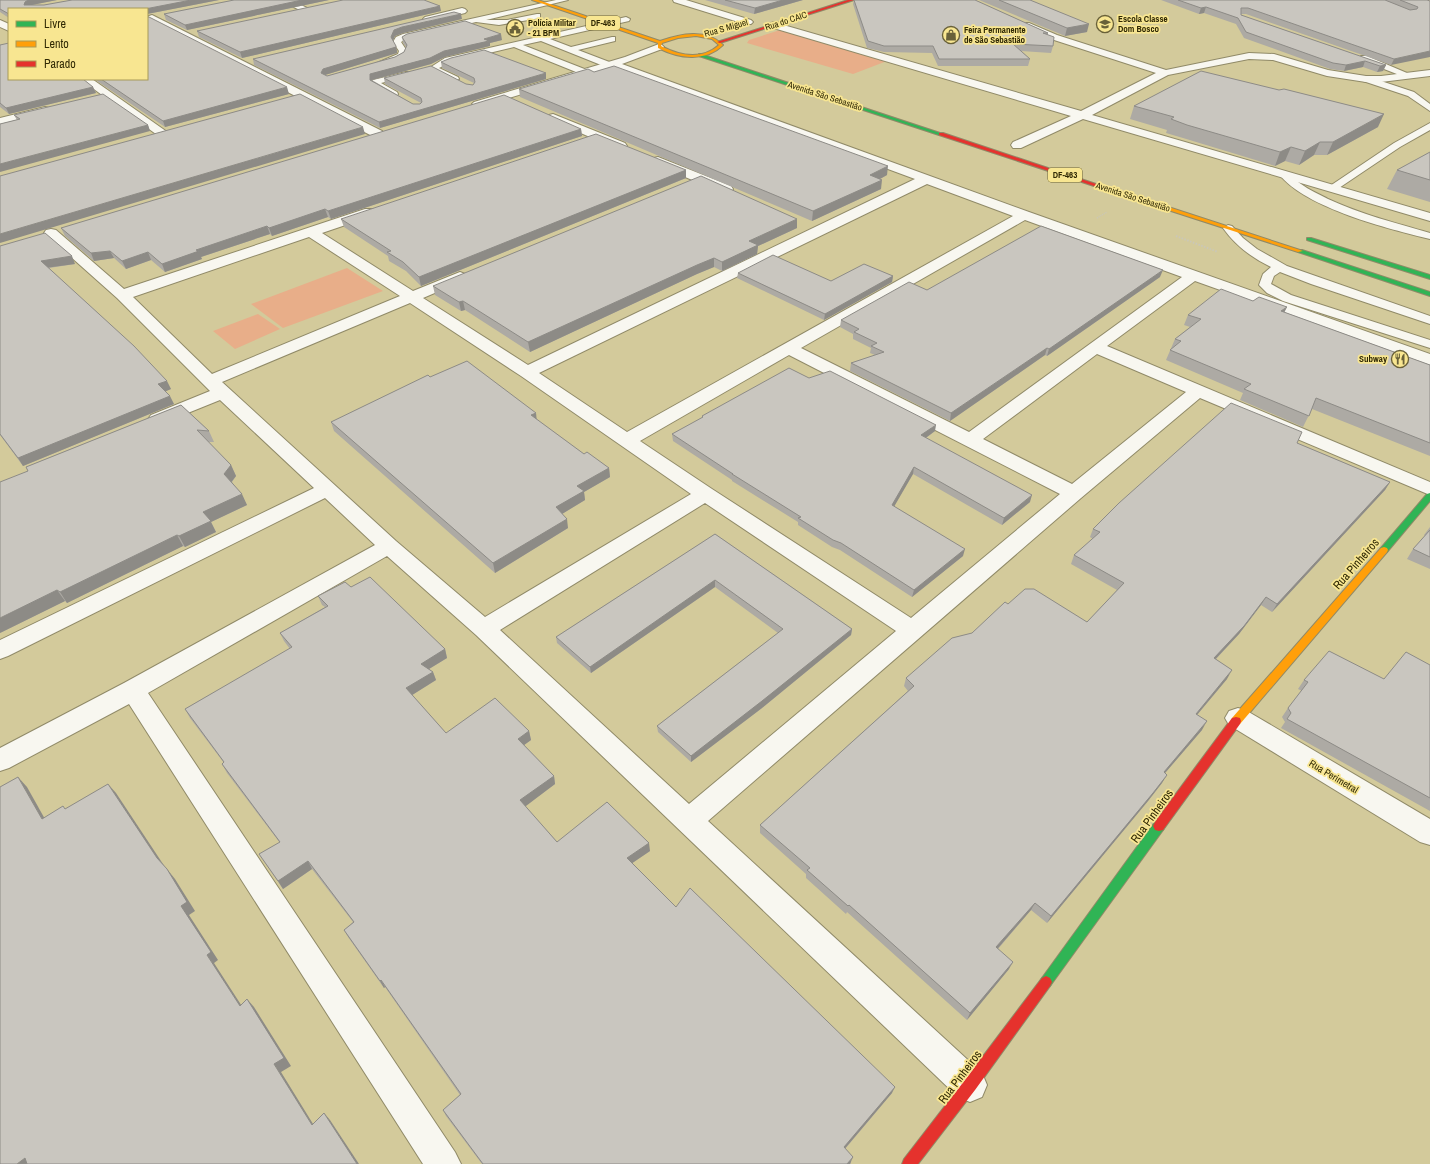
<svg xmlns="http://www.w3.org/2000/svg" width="1430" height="1164" viewBox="0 0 1430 1164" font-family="'Archivo Narrow',sans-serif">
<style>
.green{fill:#e8ae89}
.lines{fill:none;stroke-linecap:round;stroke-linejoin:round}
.lane-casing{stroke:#908a68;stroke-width:2}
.street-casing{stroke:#908a68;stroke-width:2}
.fast-casing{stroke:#908a68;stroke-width:2}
.slow-casing{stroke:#908a68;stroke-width:2}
.jam-casing{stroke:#908a68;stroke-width:2}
.path-far1{stroke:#cac7b8;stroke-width:1.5;stroke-dasharray:1 1;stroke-linecap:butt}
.path{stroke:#cac7b8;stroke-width:2;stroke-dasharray:1.5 1.5;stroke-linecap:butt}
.lane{fill:#f8f7f0;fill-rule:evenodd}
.street{fill:#f8f7f0;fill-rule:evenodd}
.fast{fill:#30b455;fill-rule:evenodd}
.slow{fill:#ff9f0a;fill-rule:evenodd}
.jam{fill:#e5322d;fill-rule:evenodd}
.wall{fill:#adaaa4}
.shaded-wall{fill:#8d8b86}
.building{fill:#c9c6bf;stroke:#8d8b86}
.labels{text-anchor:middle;stroke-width:3.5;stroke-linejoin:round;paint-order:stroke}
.far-poi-label{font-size:9px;font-weight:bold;fill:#302904;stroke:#f8e691;text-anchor:start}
.far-street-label{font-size:9px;fill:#302904;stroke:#f8e691}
.shield{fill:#f8e691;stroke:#6c622e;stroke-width:1}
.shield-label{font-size:9px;font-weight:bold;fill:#302904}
.street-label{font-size:10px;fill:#302904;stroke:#f8e691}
.near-street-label{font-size:12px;fill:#302904;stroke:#f8e691}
</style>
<rect width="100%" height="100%" fill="#d3ca9b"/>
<g class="green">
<path d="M780,30L887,61L853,74L747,43L749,40Z"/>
<path d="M347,268L383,291L283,328L251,304Z"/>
<path d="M258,314L280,329L235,349L213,331Z"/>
</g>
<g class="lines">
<g class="lane-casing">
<g id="lane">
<path d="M556,0H568L486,20H507L537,14H540V18L499,25L476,22L408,38L401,42L407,51L404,57L381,65L377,63L398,54L399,51L393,42L396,37L403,34Z"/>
<path d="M626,17L630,19L629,21L550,39L571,47L612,37H615V41L578,50L612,63V67H606L541,41L523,45L587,70V74H581L514,47L451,62L439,68L458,77L459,79L455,81L433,72L431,67L445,58Z"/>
<path d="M1361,56H1367L1414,76L1413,78H1407L1361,60Z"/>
<path d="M406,72H409V76L381,83L397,92L398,94L397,96H391L372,84L373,80Z"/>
<path d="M1363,77H1369L1414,92L1430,104V111L1408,96L1363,81Z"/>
<path d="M1430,123V130L1400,147L1336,190L1332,191L1327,188L1394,143Z"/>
<path d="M1284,171C1291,173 1295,180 1301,184C1309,190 1319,194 1328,199C1360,214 1396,223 1430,233V239C1389,229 1305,208 1279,174Z"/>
<path d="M1228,225L1232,226L1243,238L1257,249L1287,266L1430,316V324L1311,284L1280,272L1274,276L1271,284L1291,295L1430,340V348L1283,301L1267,293L1259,285L1263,274L1271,267C1252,258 1235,245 1223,228Z"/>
</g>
</g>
<g class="street-casing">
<g id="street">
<path d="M279,0H291L309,9L308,11H302Z"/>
<path d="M673,0H686L751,20L753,22L751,24H745L674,2Z"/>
<path d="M462,8L465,9L467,11L465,13L428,22L423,19L425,17Z"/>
<path d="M152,15L382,131L384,134L382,137H374L149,20L147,18L149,16Z"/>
<path d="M0,20L9,24V31L0,27Z"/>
<path d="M773,22L1081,111L1156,73L1051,39L1023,27L1021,25L1023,23H1029L1057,35L1166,70L1249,53L1274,54L1328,70L1366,76H1381L1430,70V76L1381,82H1366L1327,76L1273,60L1249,59L1168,75L1092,115L1430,213V221L1083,119L1021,148H1013L1011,145L1013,142L1071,116L770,27L768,25Z"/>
<path d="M659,44L662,45L664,47L662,49L622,64L1029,212L1430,354V365L1195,281L1107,346L1430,482V495L1200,398L1081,498L708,821L982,1073L987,1085L982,1097L970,1102L958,1097L476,635L387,556L148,693L455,1152L461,1164H423L129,704L9,768L0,771V748L124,683L375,545L325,498L8,656L0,659V640L314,488L220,400L163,423L157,424L151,423L148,419L151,415L210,391L117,298L44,233L46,230L51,229L56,230L124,289L365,209H375L377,212L375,215L322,233L413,291L455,274L460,272L465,274L468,277L465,280L423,298L528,365L915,179L612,67L482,106H474L472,104L474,102L625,57ZM927,184L1013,216L627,432L539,373ZM1025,220L1182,277L969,432L801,348ZM309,237L400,296L212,374L133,297ZM410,303L521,376L691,494L485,617L396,541L222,382ZM1097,354L1186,392L1072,484L983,439ZM789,355L1060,494L911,618L712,489L640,441ZM705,503L896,631L689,804L500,630Z"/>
<path d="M80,79H92L170,134L168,137H160Z"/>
<path d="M45,107L49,108L51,110L49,112L0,124V118Z"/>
<path d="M553,114L625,143L627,146L625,149H617L549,119L547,117L549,115Z"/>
<path d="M658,157L731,186L733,189L731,192H721L654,164L652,161L654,158Z"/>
<path d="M1238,708L1247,711L1430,819V845L1420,842L1229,725L1225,718L1229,711Z"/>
</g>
</g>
<g class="fast-casing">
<g id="fast">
<path d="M699,54H701L943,134L939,135L699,56Z"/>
<path d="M1307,238H1311L1430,275V279L1307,240Z"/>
<path d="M1298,250H1302L1430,292V296L1298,252Z"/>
<path d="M1430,493V501L1387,552H1381L1380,550L1381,548L1427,494Z"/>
<path d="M1159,821L1163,822L1165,826L1163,830L1050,986L1046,988L1042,986L1040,982L1042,978L1155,822Z"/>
</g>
</g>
<g class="slow-casing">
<g id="slow">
<path d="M532,0H538L660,41C680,34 706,28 723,45C705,63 678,58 658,48V43ZM696,36L712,39L719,45C702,60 680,56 661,46L662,43L678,38Z"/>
<path d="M1100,186H1104L1303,251L1298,252L1100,188Z"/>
<path d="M1384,547L1387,548L1388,550L1387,552L1240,724L1236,725L1232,724L1231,721L1232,718L1381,548Z"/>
</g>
</g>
<g class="jam-casing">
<g id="jam">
<path d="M848,0H854L720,43L717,42Z"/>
<path d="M939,133H943L1105,187L1100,188L939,135Z"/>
<path d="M1236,717L1240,718L1241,721L1240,724L1163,830L1159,831L1155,830L1153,826L1155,822L1232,718Z"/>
<path d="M1046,976L1050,978L1052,982L1050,986L975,1090L918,1164H902L904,1159L965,1080L1042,978Z"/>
</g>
</g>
<path class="path-far1" d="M1097,218L1107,212"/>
<path class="path" d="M1176,236L1218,252"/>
<use href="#lane" class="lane"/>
<use href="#street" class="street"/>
<use href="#fast" class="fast"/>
<use href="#slow" class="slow"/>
<use href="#jam" class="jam"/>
</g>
<g class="wall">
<path d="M0,0H57L31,5H44L72,0H219L147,14L9,9V18L0,12Z"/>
<path d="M234,0H329L187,30L166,20L164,14Z"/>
<path d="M705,0H803L754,14Z"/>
<path d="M854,0H975L1048,33V35L1053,46L1051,53L1021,51L1030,59L1028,66H938L932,53L884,52L867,48L853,4Z"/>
<path d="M979,0H1030L1087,32L1065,36Z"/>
<path d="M1161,0H1427L1391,65L1246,14H1241V15L1386,65L1383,71L1377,72L1363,67L1344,71L1330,69L1244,38L1236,24L1204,13L1199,14Z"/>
<path d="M441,11L242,58L199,37L197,31Z"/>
<path d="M462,19L403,33L395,36L393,41L397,51V53L325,75L327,76L395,57L404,52L406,47L403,43L402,37L502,40L490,43V46L445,57L431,64L372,80L413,104H420L421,103L385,84L384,78L466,84L473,85L474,83L442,68L441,62L546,79L380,128L254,65L253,59Z"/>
<path d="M0,45L93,87L96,93L9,114L0,107Z"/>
<path d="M94,79H147L289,94L165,127Z"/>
<path d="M519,89L887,175L880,179L881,189L812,221L520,97Z"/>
<path d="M1134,106L1378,127L1327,155H1314L1299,165L1285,161L1275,166L1183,138L1166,133L1167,130L1130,119Z"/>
<path d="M14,115L148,125L150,131L17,120Z"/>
<path d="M581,129L582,136L331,219L328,217L272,236L270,234L201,257L202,259L165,272L151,260L126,269L114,258L94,261L65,236L61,228Z"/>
<path d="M1430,152V202L1387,189L1397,170Z"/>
<path d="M686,170V178L421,286L406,271L389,261L388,256L344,227L341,219Z"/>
<path d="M797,228L758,246L757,254L722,271L714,267L697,274L530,352L465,310L461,311L435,295L433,286Z"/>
<path d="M0,246L75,264L49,268L171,389L165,391L174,404L23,466L0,435Z"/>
<path d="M738,273L831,281L893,276L892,282L824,320L737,278Z"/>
<path d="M1160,277L1060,347L1047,356L1045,355L950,421L850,371L851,363L875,355L870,353L871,348L853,339V334L840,327L841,320L927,290Z"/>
<path d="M1253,301L1287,307L1284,312L1430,365V456L1312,409L1303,427L1240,400L1243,393L1166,360L1175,339L1190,327L1184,325L1188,315Z"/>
<path d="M430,377L537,420L584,454L609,468L610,477L584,492L585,500L562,514L568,528L495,573L334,431L331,422Z"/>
<path d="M809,378L935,431L926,438L1030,502L1002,525L913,474L894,506L963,556L912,597L840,550L832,547L798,525V522L732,481V480L673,441L672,434L702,418V416Z"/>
<path d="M181,405L209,431L214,442H208L231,465L236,476L232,482L247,505L211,522L216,532L185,547L183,546L67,603L65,601L0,633L28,471L26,467Z"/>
<path d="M1297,443L1390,482L1385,490L1272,612L1261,605L1239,634L1216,659L1227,679L1197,715L1202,730L1165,773L1162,783L1148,801L1047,923L1031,910L998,949L1009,969L967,1020L847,912L846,914L806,878V874L760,833V825L908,691L904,686L906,678L972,633L1008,604L1087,622L1117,590L1071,564L1074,555L1093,539L1090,537L1093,529Z"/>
<path d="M1430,527V569L1407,559L1413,549L1425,536L1424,535Z"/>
<path d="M715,534L852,629L851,635L762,708L691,762L658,732L657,726L778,633L715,587L591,673L557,643L556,637Z"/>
<path d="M351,587L445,649L447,658L429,669L433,672L436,680L412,695L446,733L529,731L531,740L524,745L554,776L555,784L525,806L557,842L650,851L632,863L676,907L892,1093L845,1149L851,1163L850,1164H482L446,1116L443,1110L460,1095L385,987L384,988L348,937L344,930L353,922L312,869L283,889L259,854L280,843L227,773L222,764L224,763L190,718L185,709L290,649L284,641L280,633L325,607L322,605L318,596Z"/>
<path d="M1430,665V811L1281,728L1285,722L1282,717L1288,708L1302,691L1298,689L1304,680L1384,679Z"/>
</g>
<g class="shaded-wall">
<path d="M28,0H57L32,5H24L25,2Z"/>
<path d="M191,0H219L147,14V9H145Z"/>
<path d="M302,0H329L187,30L185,25Z"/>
<path d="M783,0H803L754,14L755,8Z"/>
<path d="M440,6L441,11L242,58L240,52Z"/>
<path d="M1206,7L1204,13L1199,14L1201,8Z"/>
<path d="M461,14L462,19L403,33L395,36L392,43L391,37L394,30L402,27Z"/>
<path d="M1089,24L1087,32L1065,36L1067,28Z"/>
<path d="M501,34L502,40L490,43V46L445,57L431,64L372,80L371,85L370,80V74L484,39Z"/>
<path d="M396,46L397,51V53L325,75L321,73L323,69Z"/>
<path d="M1430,51V57L1391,65L1394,59Z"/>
<path d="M1365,61L1363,67L1344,71L1346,65Z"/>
<path d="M1386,65L1383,71L1377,72L1380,66Z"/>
<path d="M546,73V79L380,128L379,122Z"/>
<path d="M93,87L96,93L9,114L6,108Z"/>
<path d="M287,87L289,94L165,127L163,121Z"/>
<path d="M1384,114L1378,127L1327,155L1333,142Z"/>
<path d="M148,125L150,131L0,172V164Z"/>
<path d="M363,127L365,134L0,243V234Z"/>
<path d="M581,129L582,136L331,219L328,211Z"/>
<path d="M1320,142L1314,155L1299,165L1305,151Z"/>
<path d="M1291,147L1285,161L1275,166L1280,152Z"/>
<path d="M888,166L887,175L869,185L870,175Z"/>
<path d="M686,170V178L421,286L419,277Z"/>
<path d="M882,180L881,189L812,221L813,211Z"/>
<path d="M325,209L328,217L272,236L269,228Z"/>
<path d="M797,219V228L758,246L757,254L722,271V262L749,241Z"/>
<path d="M267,226L270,234L201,257L202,259L165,272L162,264L196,250Z"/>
<path d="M110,251L114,258L94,261L91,253Z"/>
<path d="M148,252L151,260L126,269L122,261Z"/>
<path d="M72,256L75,264L45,268L41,261Z"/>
<path d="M714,258V267L697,274L530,352L528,342L697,265Z"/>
<path d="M1163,270L1160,277L1047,356L1049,349Z"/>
<path d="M893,276L892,282L824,320L825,314Z"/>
<path d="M463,301L465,310L461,311L459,302Z"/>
<path d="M1287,307L1282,317L1281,311Z"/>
<path d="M1047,348L1045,355L950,421L951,413Z"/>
<path d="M167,381L171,389L162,393L158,384Z"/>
<path d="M170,396L174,404L23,466L18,458Z"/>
<path d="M536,413L537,422L531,415Z"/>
<path d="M936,425L935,431L920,442L921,435Z"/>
<path d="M231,465L236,476L229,485L224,474Z"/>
<path d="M914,467L913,474L891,512L892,505Z"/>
<path d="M609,468L610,477L584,492L585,500L557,517L556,507L577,486Z"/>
<path d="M1390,482L1385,490L1272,612L1277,604Z"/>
<path d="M242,494L247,505L211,522L216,532L185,547L179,536L203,512Z"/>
<path d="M1032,495L1030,502L1002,525L1004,518Z"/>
<path d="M567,519L568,528L495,573L493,563Z"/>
<path d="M177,535L183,546L67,603L60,592Z"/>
<path d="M965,549L963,556L912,597L914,590Z"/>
<path d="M715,580V587L591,673L590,667Z"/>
<path d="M57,590L65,601L0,633V618Z"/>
<path d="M1266,597L1261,605L1239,634L1209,666L1214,658Z"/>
<path d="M852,629L851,635L762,708L691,762V756Z"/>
<path d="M445,649L447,658L424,672L421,664Z"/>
<path d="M1232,670L1227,679L1191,722L1196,714Z"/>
<path d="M433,672L436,680L409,697L406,688Z"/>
<path d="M1207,721L1202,730L1159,780L1164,772Z"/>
<path d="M529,731L531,740L520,748L518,739Z"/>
<path d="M1167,775L1162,783L1148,801L1047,923L1051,916Z"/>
<path d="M554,776L555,784L522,809L520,800Z"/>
<path d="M18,777L27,787L50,828L42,819Z"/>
<path d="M108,784L116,793L165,867L157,858Z"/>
<path d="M649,843L650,851L628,866L627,858Z"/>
<path d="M308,861L312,869L283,889L278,881Z"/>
<path d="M167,869L175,879L195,911L189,915L218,960L214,963L247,1014L240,1006L207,955L181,906Z"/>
<path d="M1035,903L1031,910L992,955L996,947Z"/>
<path d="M1013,962L1009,969L967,1020L970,1013Z"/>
<path d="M381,980L385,987L384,988L380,981Z"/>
<path d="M247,999L254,1007L291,1066L281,1072L318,1132L312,1125L274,1064Z"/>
<path d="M895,1087L892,1093L842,1152L844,1147Z"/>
<path d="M324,1113L330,1120L359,1164H357Z"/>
<path d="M853,1157L850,1164H847Z"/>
<path d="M25,1158L35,1164H17Z"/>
</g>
<g class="building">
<path d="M0,0H28L25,2L24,5H44L72,0H191L145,9H9V14L0,9Z"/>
<path d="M234,0H302L185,25L164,14Z"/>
<path d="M343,0H424L440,6L240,52L197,31Z"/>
<path d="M725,0H783L755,8Z"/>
<path d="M854,0H975L1048,33H1043L1054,37L1053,46L1013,44L1030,59H939L933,46H884L868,41Z"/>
<path d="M999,0H1030L1089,24L1067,28Z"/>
<path d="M1178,0H1385L1410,10L1417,9L1418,7L1400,0H1427L1430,1V51L1394,59L1248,8H1241V15L1386,65L1380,66L1365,61L1346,65L1333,63L1246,32L1238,18L1206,7L1201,8Z"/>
<path d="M454,12L461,14L402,27L394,30L391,37L396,46V47L323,69L321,73L327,76L395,57L404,52L407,45L402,37L407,34L465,21L501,34L484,39L489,41L444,51L430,58L370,74V80L413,104H420L422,102L421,98L384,78L431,66L466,84L473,85L475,82L474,78L441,62L451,58L484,50L546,73L379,122L253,59Z"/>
<path d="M147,17H149L287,87L163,121L101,79H147Z"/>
<path d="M9,43V79H83L93,87L6,108L0,103V45Z"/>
<path d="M614,66L888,166L870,175L882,180L813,211L519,89L588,69L594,72Z"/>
<path d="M1201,71L1279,90L1284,89L1384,114L1333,142H1320L1305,151L1291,147L1280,152L1187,125L1171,119L1174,117L1134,106Z"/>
<path d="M103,94L148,125L0,164V124L20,119L14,115Z"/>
<path d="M300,94L363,127L0,234V176Z"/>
<path d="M504,95L581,129L328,211L325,209L269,228L267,226L196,250L199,251L162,264L148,252L122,261L110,251L91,253L61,228Z"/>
<path d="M596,134L686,170L419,277L403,262L387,252L391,251L341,219Z"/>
<path d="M1430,152V180L1397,170Z"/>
<path d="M701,176L797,219L749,241L758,245L722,262L714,258L697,265L528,342L463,301L459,302L433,286Z"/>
<path d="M1041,226L1163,270L1062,340L1049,349L1047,348L951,413L851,363L884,352L871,346L877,343L854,332L859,329L841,320L909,282L927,290Z"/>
<path d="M45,233L72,256L41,261L134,346L167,381L158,384L170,396L18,458L0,434V246Z"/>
<path d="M773,255L831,281L864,264L893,276L825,314L738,273Z"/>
<path d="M1221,289L1253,301L1259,297L1287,307L1281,311L1430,365V443L1316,398L1309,416L1244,389L1251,384L1170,350L1181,341L1175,339L1201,319L1188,315Z"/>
<path d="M467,361L536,413L531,415L584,454L587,452L609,468L577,486L584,491L556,507L567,519L493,563L331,422L428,375L430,377Z"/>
<path d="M789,368L809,378L830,371L936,425L921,435L1032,495L1004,518L914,467L892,505L965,549L914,590L841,543L833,540L798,518L801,517L732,474H733L672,434L703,417L702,416Z"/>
<path d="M1231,403L1302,432L1297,443L1390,482L1277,604L1266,597L1244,626L1214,658L1232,670L1196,714L1207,721L1164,772L1167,775L1153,793L1051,916L1035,903L996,947L1013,962L970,1013L849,905L848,906L807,870L810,868L760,825L914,686L906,678L952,638L972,633L1005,602L1008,604L1025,589H1034L1087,622L1124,583L1074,555L1100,532L1093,529L1119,503Z"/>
<path d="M181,405L209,431L197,430L231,465L224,474L242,494L203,512L211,521L179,536L177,535L60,592L57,590L0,618V482L28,471L26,467Z"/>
<path d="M1430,530V557L1413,549Z"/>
<path d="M715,534L852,629L762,701L691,756L657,726L783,629L715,580L590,667L556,637Z"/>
<path d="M370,577L445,649L421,664L433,672L406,688L446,733L495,698L529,731L518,739L554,776L520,800L557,842L607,802L649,843L627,858L676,907L690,888L895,1087L844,1147L853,1157L847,1164H483L443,1110L461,1094L381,980L380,981L344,930L354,922L308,861L278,881L259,854L280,842L222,764L224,762L185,709L292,647L280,633L328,606L318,596L345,582L351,587Z"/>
<path d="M1329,651L1384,679L1406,652L1430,665V798L1287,719L1291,713L1288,708L1308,682L1304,680Z"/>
<path d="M18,777L42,819L63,806L65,809L108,784L157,858L167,869L187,902L181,906L211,952L207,955L240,1006L247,999L284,1058L274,1064L312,1125L324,1113L357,1164H27L25,1158L17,1164H0V787Z"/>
</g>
<defs>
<g id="school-ring" transform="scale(0.9)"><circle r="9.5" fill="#f8e691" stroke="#696139" stroke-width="1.5"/><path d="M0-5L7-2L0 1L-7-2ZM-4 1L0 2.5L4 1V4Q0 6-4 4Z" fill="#696139"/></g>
<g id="civic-ring" transform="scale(0.9)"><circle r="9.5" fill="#f8e691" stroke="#696139" stroke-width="1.5"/><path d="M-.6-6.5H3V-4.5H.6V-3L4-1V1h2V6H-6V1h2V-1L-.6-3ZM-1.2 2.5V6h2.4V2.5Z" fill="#696139"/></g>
<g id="shop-ring" transform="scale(0.9)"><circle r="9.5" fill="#f8e691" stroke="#696139" stroke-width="1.5"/><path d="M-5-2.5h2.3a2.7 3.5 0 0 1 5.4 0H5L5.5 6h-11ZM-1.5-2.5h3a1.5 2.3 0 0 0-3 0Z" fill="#696139"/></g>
<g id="restaurant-ring" transform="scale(0.9)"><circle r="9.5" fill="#f8e691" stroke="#696139" stroke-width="1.5"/><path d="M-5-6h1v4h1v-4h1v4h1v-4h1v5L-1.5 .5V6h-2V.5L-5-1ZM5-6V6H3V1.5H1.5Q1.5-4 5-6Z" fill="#696139"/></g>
</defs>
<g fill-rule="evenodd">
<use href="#school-ring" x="1105" y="24"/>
<use href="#civic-ring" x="515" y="28"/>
<use href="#shop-ring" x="951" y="35"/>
<use href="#restaurant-ring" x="1400" y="359"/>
</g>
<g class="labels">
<g class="far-poi-label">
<text x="1118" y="22">Escola Classe<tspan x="1118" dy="10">Dom Bosco</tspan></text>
<text x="528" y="26">Polícia Militar<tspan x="528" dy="10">- 21 BPM</tspan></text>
<text x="964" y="33">Feira Permanente<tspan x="964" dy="10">de São Sebastião</tspan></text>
<text x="1387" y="362" text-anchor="end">Subway</text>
</g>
<g class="far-street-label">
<text transform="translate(786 21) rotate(-18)" y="3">Rua do CAIC</text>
<text transform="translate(726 28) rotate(-16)" y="3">Rua S Miguel</text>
<text transform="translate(825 96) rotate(18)" y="3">Avenida São Sebastião</text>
<text transform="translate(1133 197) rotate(18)" y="3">Avenida São Sebastião</text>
</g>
<g class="shield">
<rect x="586" y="16" width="34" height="14" rx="3"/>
<rect x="1048" y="168" width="34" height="14" rx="3"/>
</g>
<g class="shield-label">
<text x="603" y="26">DF-463</text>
<text x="1065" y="178">DF-463</text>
</g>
<g class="street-label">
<text transform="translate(1334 776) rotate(31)" y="4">Rua Perimetral</text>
</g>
<g class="near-street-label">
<text transform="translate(1356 564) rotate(-49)" y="4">Rua Pinheiros</text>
<text transform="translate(1152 816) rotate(-54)" y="4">Rua Pinheiros</text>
<text transform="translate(960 1077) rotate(-53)" y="4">Rua Pinheiros</text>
</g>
</g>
<rect x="8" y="8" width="140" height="72" fill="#f8e691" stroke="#a89a59"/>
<rect x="16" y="21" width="20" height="6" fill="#30b455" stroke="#a89a59"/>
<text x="44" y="28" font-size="12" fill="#302904">Livre</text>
<rect x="16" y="41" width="20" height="6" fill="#ff9f0a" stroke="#a89a59"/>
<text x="44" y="48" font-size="12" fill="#302904">Lento</text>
<rect x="16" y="61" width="20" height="6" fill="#e5322d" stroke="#a89a59"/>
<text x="44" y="68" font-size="12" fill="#302904">Parado</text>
</svg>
